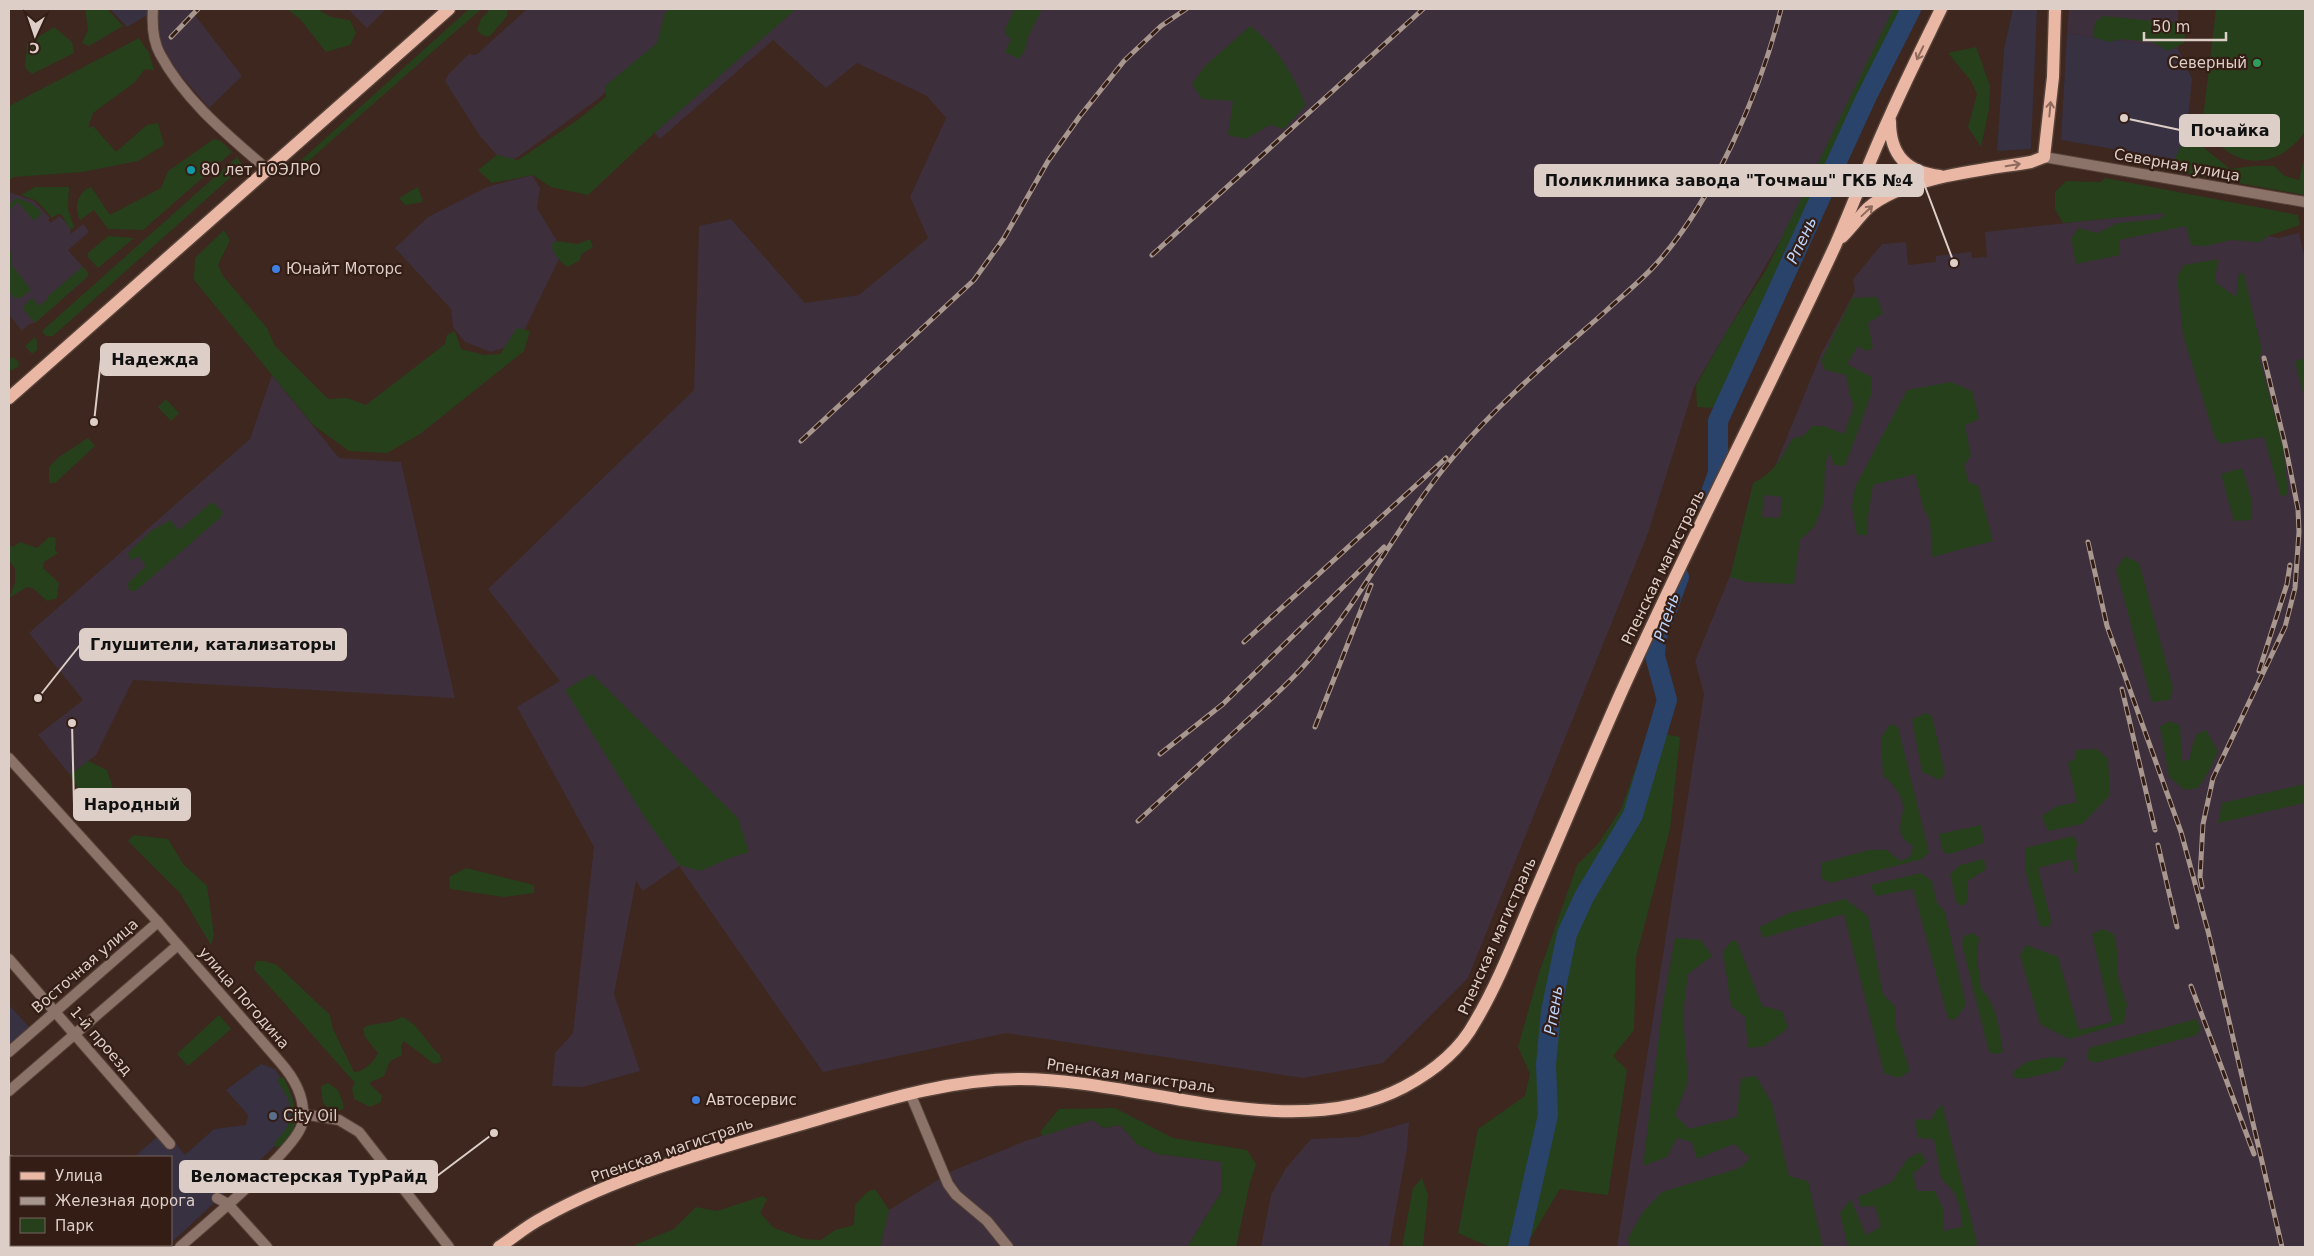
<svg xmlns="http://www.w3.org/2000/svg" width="2314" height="1256" viewBox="0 0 2314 1256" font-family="'DejaVu Sans',sans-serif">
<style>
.commercial{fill:#373142}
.industrial{fill:#3e2f3c}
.green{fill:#26401c;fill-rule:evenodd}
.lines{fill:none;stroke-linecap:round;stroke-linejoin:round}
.river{stroke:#29436b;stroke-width:20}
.minor-casing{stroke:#574239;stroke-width:12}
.major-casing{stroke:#574239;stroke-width:15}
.minor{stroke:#8b7369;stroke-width:10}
.major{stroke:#eab7a5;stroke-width:12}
.rail-casing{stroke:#a8978f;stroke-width:5}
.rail{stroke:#331d14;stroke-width:3;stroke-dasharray:9;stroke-linecap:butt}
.oneway{stroke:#8e6a5c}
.leisure-dot{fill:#2e9e5b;stroke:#331d14;stroke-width:2}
.culture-dot{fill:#0f9aa8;stroke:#331d14;stroke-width:2}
.shop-dot{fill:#3f7fe0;stroke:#331d14;stroke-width:2}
.service-dot{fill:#5c6f8a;stroke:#331d14;stroke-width:2}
.labels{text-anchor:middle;stroke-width:4.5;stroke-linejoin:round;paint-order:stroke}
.poi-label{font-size:15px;fill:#ddcec7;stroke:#331d14;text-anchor:start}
.street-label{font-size:15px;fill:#ddcec7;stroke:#331d14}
.water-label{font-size:16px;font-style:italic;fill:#bbd5fe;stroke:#331d14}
.leader{fill:none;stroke:#ddcec7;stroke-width:2}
.callout-dot{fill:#ddcec7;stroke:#331d14;stroke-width:2}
.callout{fill:#ddcec7;stroke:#ddcec7;stroke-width:2}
.callout-label{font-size:16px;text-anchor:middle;font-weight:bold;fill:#111}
</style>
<rect width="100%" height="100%" fill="#3d271e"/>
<g class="commercial">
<path d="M110,9H148L149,14L127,27Z"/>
<path d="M2013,9H2037L2031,149L1997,151L2004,49Z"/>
<path d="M2067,33L2178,49L2192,79L2184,161L2061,140Z"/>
<path d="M9,1005L30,1028L9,1047Z"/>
<path d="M261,1064L275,1069L293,1098L290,1132L171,1243V1157H134L165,1130L185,1155L214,1129L246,1125L248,1115L226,1090Z"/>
<path d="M64,1245H169L166,1247H66Z"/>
</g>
<g class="industrial">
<path d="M158,9H190L242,76L209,108L167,59L157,27Z"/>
<path d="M348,9H386L367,28Z"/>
<path d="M527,9H1899L1831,155L1694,387L1648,533L1468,978L1383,1063L1303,1078L1006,1033L823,1072L679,866L643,891L636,881L614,994L640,1071L583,1087L552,1086L555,1053L573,1033L594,847L517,707L560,681L488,589L694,390L699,226L731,219L805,303L859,295L928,238L910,197L946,118L927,96L857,63L826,88L773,40L660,139L613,85L598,99L518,157L504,163L480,136L445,81L448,75L469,54L476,55Z"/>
<path d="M2069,9H2178V49L2067,33Z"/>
<path d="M532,175L540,188L537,208L563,251L518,343L491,352L465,342L453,327L451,309L395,248L428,217L487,187Z"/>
<path d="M9,192L34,201L50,218L48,220L51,223L60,216L69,226L71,234L83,224L89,232L68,250L89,274L86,278L35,323L29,324L22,331L9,314Z"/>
<path d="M2166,212L2278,238L2299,233L2305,259V1247H1617L1704,694L1695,661L1821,354L1855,291L1853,279L1882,244L1906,242L1908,265L1936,262V256L1971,252L1972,258L1987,257L1985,232Z"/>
<path d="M272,375L339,458L401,462L455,698L133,680L96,755L70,775L38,735L83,700L29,633L250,439Z"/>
<path d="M1092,1120L1104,1128L1120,1125L1138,1145L1158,1154L1222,1162V1191L1187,1247H880L889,1210L952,1171L1025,1141Z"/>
<path d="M1409,1122L1407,1149L1389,1247H1261L1271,1195L1286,1168L1311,1139L1359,1137Z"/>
</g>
<g class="green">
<path d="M85,9H107L123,26L89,46L82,43L88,30Z"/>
<path d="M287,9H317L331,17L350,20L356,33L350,45L326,52L300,19Z"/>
<path d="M469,9H481L288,179V172Z"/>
<path d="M490,9H508L507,16L489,37L482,35L477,30L481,19Z"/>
<path d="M672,9H796L650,137L588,195L551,187L533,175L492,183L478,170L497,155L518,160L575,122L606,97L605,86L657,43L665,12Z"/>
<path d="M1015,9H1042L1028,37L1025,50L1019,59L1005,52L1011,39L1005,34L1006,27Z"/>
<path d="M1893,9H1905L1718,408L1697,407L1696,385L1727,331L1766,270Z"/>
<path d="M2216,9H2305V132C2273,176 2222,168 2203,118Z"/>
<path d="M2103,16L2176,23L2185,34L2184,43L2168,51L2153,42L2121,39L2109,42L2093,37L2095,22Z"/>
<path d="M1250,26C1277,46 1293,75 1306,105L1284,129L1270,125L1246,139L1228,135L1233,101L1202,99L1192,84L1204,67Z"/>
<path d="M54,27L72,42L74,53L32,74L25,68L27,44Z"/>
<path d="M139,38L149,53L154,70L145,69L135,82L93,113L88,128L93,126L116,152L147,125L158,123L164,145L138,161L82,172L14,177L9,180V106Z"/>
<path d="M1976,47L1990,86L1989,109L1981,147L1968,127L1977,94L1971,81L1948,53Z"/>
<path d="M2192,138L2230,169L2253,166H2274L2285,176L2299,180L2305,153V195L2129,163L2132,158L2156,164L2173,162L2183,142Z"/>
<path d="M214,139L221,141L232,152L143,230L108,229L94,210L80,220C74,208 77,192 91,187L110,215L161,188L168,171Z"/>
<path d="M237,157L241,163V168L53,336H46L42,331Z"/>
<path d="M2105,178L2298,215L2300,225L2268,236L2260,242L2231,240L2206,246L2191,245L2186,226L2119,240L2120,255L2076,264L2071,238L2079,228L2097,233L2118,223L2160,219L2165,213L2063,223L2055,209V192L2066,181L2101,182Z"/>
<path d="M35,187H69L68,209L74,227L70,230L62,215L58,214L52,218L37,201L21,195Z"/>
<path d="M418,187L423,202L405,205L399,198Z"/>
<path d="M16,198L31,203L42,213L34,221L18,202L9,210V205Z"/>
<path d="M224,230L230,240L218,265L223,276L267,328L275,346L328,399L347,398L366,405L445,344L447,335L455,331L461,349L484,355L500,354L517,328L530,331L524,351L420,434L387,453L349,451L313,425L194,280L195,258Z"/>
<path d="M108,236L134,238L98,268L88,257V253Z"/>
<path d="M590,239L593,247L581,254L580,260L568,267C560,262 552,253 552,244L556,241L578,244Z"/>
<path d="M9,249L12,254L11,264L31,290L20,298H14L9,291Z"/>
<path d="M2218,259L2215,282L2236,297L2239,272L2244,275L2262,351L2259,357L2283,446L2288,494L2281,497L2264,437L2220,444L2215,438L2183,335L2177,277L2184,265Z"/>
<path d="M81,265L89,274L86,278L35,323L23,309L24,305L32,298L39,306L48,299L47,297L81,268Z"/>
<path d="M1877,297L1883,313L1868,323L1873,348L1866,351L1858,346L1847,364L1871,377V395L1845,466L1834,465L1829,452L1825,466L1824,501L1815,526L1800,540L1794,584L1747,582L1730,577L1753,483C1773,473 1782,458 1792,439L1804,435L1812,426H1824L1844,434L1854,406L1850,395L1846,375L1825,370L1821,361L1852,298ZM1764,495L1782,497L1780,518L1762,517Z"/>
<path d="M35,337L37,341V350L32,354L25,346Z"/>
<path d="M12,357L18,361L19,366L9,372V360Z"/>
<path d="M2305,358V401L2295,361Z"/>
<path d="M1951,382L1972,391L1979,419L1965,425L1971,456L1964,465L1969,483L1978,485L1993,541L1932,557L1930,521L1923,507L1915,474L1873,485L1868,517V535H1857L1852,507L1855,487L1907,390Z"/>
<path d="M166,399L179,413L171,421L158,407Z"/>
<path d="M88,438L95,446L55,483H49V467L59,457Z"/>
<path d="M2242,468L2252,501V520L2234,521L2221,474Z"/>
<path d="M212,502L223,512L221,517L138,589L134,591L129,590L128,583L146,566L138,556L130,561L128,553L151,531L170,520L179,530Z"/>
<path d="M49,537L56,538L55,550L58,553L44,562L43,568L59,583L57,598L47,601L34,589L27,587L9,598L15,583V568L9,561V545L13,547L20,542L37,548Z"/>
<path d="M2125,556L2139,563L2173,688L2170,700L2152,702L2116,569Z"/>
<path d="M592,674L738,818L749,852L730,858L700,871L679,865L645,818L565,690Z"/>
<path d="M1926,713L1932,716L1945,773L1940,780L1922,772L1912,719Z"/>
<path d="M2169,721L2180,725L2182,761L2190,760L2191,749L2197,734L2206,730L2218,751L2210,769L2198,788L2185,790L2169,777L2160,727Z"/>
<path d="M1890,724L1898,727L1929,852L1922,859L1830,883L1822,878L1821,863L1869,850H1887L1900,861L1910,857L1913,846C1894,834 1901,827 1903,809C1904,797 1892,782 1883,776L1881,738Z"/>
<path d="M1649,731L1680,737L1670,829L1636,957L1634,1030L1613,1056L1627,1070L1608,1195L1560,1189L1530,1239L1512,1247H1490L1458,1233L1478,1129L1525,1096L1530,1074L1518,1047L1539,973L1577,865L1598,844L1621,809Z"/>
<path d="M2097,749L2108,759L2110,795L2082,824L2048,831L2042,816L2057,806L2077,802L2068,763L2076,758L2075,750Z"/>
<path d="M88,761L107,770L118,803L117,815L111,822L94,805L80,816L73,814V797L79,790L70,775Z"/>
<path d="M2305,784V806L2304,803L2218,823L2222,803Z"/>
<path d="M1981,825L1984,843L1950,854L1943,852L1939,834Z"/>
<path d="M134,835L168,839L183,864L207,886L214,935L211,945L180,893L128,841Z"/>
<path d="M2073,836L2078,843L2075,850L2078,872L2075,874L2072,859L2038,868L2051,921L2049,927L2040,926L2026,873L2025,848Z"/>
<path d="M1984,859L1986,869L1968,881V901L1963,906L1957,904L1950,874L1960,865Z"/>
<path d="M466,868L534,885V893L504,897L450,889L449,877Z"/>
<path d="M1921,873L1932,881L1937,903L1945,912L1966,1005L1955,1020L1948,1018L1913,889L1876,896L1870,885Z"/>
<path d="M1845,899L1868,916L1883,994L1896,1008L1895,1025L1910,1071L1899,1078L1884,1073L1844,914L1763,938L1759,927L1789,913Z"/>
<path d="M2103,929L2114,934L2118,956L2117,975L2127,1004L2124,1023L2069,1039L2040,1024L2020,955L2026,945L2058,957L2079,1030L2112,1022L2092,934Z"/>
<path d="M1973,933L1979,938L1977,958L1981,989C1996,1002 2000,1031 2003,1052L1996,1054L1989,1052L1962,944L1964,936Z"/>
<path d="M1675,938L1701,940L1712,956L1688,974L1683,1013L1688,1082L1675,1115L1689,1129L1737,1117L1741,1078L1756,1076L1772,1104L1789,1176L1808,1181L1823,1247H1629L1628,1238L1643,1212L1662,1192L1740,1168L1750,1158L1734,1144L1697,1159L1692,1142L1677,1138L1667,1157L1643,1166L1663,1004Z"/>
<path d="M1731,941H1737L1762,1006L1782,1011L1788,1027C1781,1036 1772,1038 1765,1046L1748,1048L1745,1017L1731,1006L1723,952Z"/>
<path d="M256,961H264L277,965L330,1015L333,1029L354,1072C365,1071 374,1062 378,1053L365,1037L363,1028C376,1021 386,1026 402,1017C418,1023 427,1044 440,1055L441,1062L434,1064L404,1041L401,1046L402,1055L390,1061L384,1076L369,1083L382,1096L381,1102L370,1107L354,1099L352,1088L355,1083L254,969Z"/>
<path d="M219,1015L231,1029L188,1066L177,1054Z"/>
<path d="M2196,1019L2201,1028L2197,1035L2095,1063L2087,1059L2089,1048Z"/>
<path d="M2051,1057L2067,1058L2060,1070L2022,1079L2014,1077L2013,1072L2026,1062Z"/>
<path d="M281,1077L284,1078C295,1100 306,1134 276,1148L274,1143C298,1119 294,1107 277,1080Z"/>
<path d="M328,1083L338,1090L344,1106L342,1110L332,1111L323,1103L321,1086Z"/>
<path d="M1944,1104V1112L1977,1243L1976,1247H1848L1840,1213L1851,1199L1866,1235L1881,1227L1875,1206L1861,1207L1858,1197L1892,1182L1907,1159L1920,1152L1927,1161L1913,1174L1917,1191H1935L1943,1209V1231L1962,1227L1960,1207L1954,1192L1941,1178L1934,1139L1918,1138L1915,1119L1931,1120L1937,1109Z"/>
<path d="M1115,1108L1173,1138L1247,1150L1256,1164L1250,1182L1236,1247H1187L1222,1191V1162L1158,1154L1138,1145L1120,1125L1104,1128L1092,1120L1043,1136L1040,1132L1059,1109Z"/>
<path d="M1422,1178L1428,1195L1423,1247H1402L1413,1188Z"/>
<path d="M875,1189L889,1210L880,1247H635V1245L674,1229L696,1207L717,1211L763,1196L767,1199L760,1213L774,1228L804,1239L821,1240L835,1230L854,1225L855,1205L867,1192Z"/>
</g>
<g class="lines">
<g class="river">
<path d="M1707,503L1718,473V421L1866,98L1911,9"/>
<path d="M1518,1247L1548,1115L1546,1065L1551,1011L1567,934L1584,897L1633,815L1637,801L1667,700L1655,656L1656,639L1679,577"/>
</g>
<g class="minor-casing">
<g id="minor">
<path d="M153,9C152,23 153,41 160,54C185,101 229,136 268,170"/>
<path d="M2044,157L2305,202"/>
<path d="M9,758L158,922L280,1062C295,1079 307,1100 302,1124C297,1149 203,1226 180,1247"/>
<path d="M9,959L170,1144"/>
<path d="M9,1052L158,922"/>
<path d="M9,1091L178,945"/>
<path d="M910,1093L948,1184L956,1195L987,1221L1008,1247"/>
<path d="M303,1114L339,1120L359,1132L449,1247"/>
<path d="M9,1160L11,1163"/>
<path d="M217,1198L228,1204L267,1247"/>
<path d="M84,1245L86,1247"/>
</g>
</g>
<g class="major-casing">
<g id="major">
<path d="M1890,121C1890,156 1907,172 1940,176"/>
<path d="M1842,237C1851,228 1859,217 1868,208C1904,177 1984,170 2031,162L2044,157L2053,77L2055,9"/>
<path d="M9,398L449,9"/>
<path d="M499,1247C514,1237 528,1225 544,1217C622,1173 723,1147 809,1122C878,1102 947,1079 1020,1079C1140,1079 1292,1146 1404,1087C1432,1072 1460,1050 1475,1022C1497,985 1513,944 1530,904C1560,835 1589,765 1620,695C1688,544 1765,397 1835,246C1854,203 1870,159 1890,116C1906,80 1924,44 1941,9"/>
</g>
</g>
<use href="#minor" class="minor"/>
<use href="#major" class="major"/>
<g class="rail-casing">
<g id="rail">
<path d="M171,37L198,9"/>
<path d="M1152,255L1423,9"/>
<path d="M801,441L974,280L1004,238L1048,161L1080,116L1124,61L1161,26L1186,9"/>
<path d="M2088,542L2107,626L2181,832L2208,931L2282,1247"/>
<path d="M1244,642L1446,458"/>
<path d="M2259,671L2287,584L2290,565"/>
<path d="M2122,689L2155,830"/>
<path d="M1315,727L1371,585"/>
<path d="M1160,754L1223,704L1384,547"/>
<path d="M1138,821C1172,790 1205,759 1239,728C1265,704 1292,681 1314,654C1366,592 1402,517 1454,456C1499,402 1555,356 1607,310C1623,295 1642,280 1657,263C1713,201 1761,90 1781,9"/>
<path d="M2158,845L2177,927"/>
<path d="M2202,887L2200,877L2203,824L2213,778L2285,627L2295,588L2299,532L2298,509L2285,444L2264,358"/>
<path d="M2191,986L2254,1154"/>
</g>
</g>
<use href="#rail" class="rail"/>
</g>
<defs><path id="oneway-shaft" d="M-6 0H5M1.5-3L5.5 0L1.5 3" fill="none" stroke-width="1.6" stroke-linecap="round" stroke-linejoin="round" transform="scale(1.25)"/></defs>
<g class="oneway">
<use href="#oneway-shaft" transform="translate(1920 53) rotate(116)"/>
<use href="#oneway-shaft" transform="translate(2050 109) rotate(-85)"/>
<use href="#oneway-shaft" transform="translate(2013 165) rotate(-10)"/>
<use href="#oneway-shaft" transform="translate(1867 211) rotate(-43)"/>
</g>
<circle class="leisure-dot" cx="2257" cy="63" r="5"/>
<circle class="culture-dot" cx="191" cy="170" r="5"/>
<g class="shop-dot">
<circle cx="276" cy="269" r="5"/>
<circle cx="696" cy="1100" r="5"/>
</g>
<circle class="service-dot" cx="273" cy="1116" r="5"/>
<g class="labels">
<g class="poi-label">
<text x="2247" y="68" text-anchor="end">Северный</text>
<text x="201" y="175">80 лет ГОЭЛРО</text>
<text x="286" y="274">Юнайт Моторс</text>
<text x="706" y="1105">Автосервис</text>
<text x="283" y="1121">City Oil</text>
</g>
<g class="street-label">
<text transform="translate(2177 165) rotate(10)" y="5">Северная улица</text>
<text transform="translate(1663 567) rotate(-64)" y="5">Рпенская магистраль</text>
<text transform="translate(1497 936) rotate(-66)" y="5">Рпенская магистраль</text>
<text transform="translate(85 966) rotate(-41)" y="5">Восточная улица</text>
<text transform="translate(244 998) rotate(49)" y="5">улица Погодина</text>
<text transform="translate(101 1041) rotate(49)" y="5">1-й проезд</text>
<text transform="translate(1131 1076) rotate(8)" y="5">Рпенская магистраль</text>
<text transform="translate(672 1150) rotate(-19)" y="5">Рпенская магистраль</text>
</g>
<g class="water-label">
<text transform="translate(1801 240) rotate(-65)" y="6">Рпень</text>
<text transform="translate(1666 617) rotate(-72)" y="6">Рпень</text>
<text transform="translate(1553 1010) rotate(-81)" y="6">Рпень</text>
</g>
</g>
<path class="leader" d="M2124 118L2180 130M1954 263L1923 181M94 422L101 359M38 698L80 645M72 723L74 805M494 1133L437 1176"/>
<g class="callout-dot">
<circle cx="2124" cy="118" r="5"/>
<circle cx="1954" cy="263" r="5"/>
<circle cx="94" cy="422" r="5"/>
<circle cx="38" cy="698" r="5"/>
<circle cx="72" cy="723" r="5"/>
<circle cx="494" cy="1133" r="5"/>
</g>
<g class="callout">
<rect x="2180" y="115" width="99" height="31" rx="5"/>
<rect x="1535" y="165" width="388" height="31" rx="5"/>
<rect x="101" y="344" width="108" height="31" rx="5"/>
<rect x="80" y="629" width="266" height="31" rx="5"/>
<rect x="74" y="789" width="116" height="31" rx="5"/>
<rect x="180" y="1161" width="257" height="31" rx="5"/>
</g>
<g class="callout-label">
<text x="2230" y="136">Почайка</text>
<text x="1729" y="186">Поликлиника завода "Точмаш" ГКБ №4</text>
<text x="155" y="365">Надежда</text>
<text x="213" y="650">Глушители, катализаторы</text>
<text x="132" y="810">Народный</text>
<text x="309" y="1182">Веломастерская ТурРайд</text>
</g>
<rect width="2314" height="1256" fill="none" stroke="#ddcec7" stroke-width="20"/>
<rect x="10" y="1156" width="162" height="90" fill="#331d14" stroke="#77645c"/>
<rect x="20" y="1172" width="25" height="8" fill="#eab7a5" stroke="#77645c"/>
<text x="55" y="1181" font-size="15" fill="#ddcec7">Улица</text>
<rect x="20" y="1197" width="25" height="8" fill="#a8978f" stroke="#77645c"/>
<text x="55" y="1206" font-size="15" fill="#ddcec7">Железная дорога</text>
<rect x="20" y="1218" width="25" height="15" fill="#26401c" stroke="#77645c"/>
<text x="55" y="1231" font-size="15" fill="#ddcec7">Парк</text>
<g transform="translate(35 35) rotate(183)" stroke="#331d14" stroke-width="4" paint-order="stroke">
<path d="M0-4L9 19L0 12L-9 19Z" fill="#ddcec7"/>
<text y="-8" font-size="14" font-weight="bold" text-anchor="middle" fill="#ddcec7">С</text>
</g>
<path d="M2144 32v8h82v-8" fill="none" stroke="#ddcec7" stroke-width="2.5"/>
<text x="2152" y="32" font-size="15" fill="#ddcec7" stroke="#331d14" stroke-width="4" paint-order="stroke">50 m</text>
</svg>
